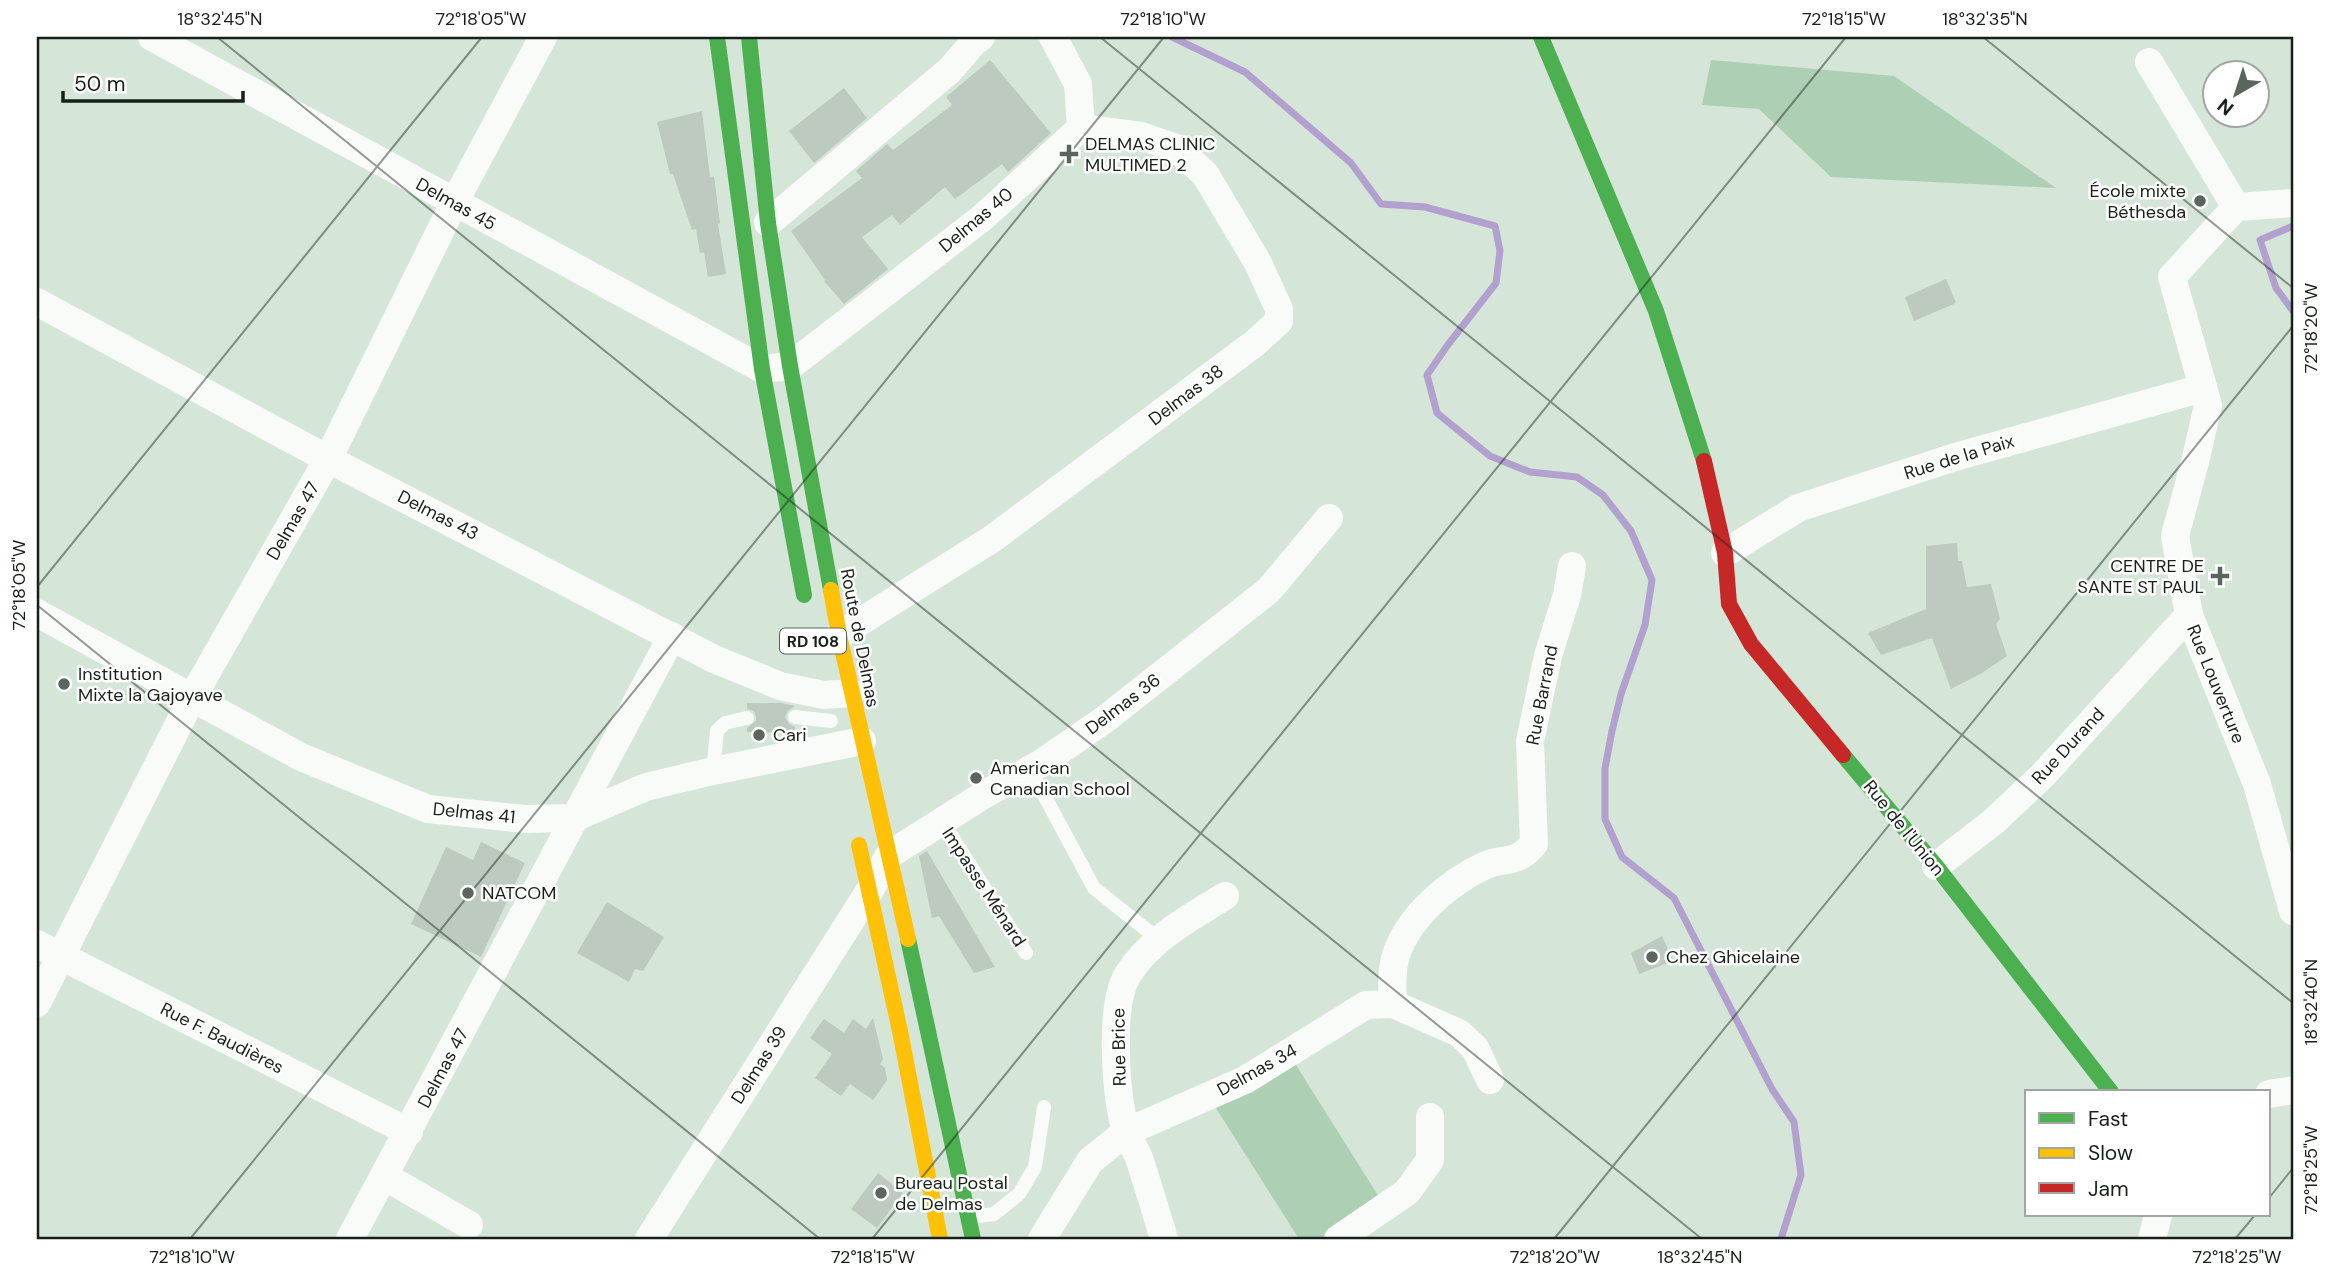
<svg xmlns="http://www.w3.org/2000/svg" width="2330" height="1276" viewBox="0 0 2330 1276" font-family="'DM Sans',sans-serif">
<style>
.green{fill:#add0b4}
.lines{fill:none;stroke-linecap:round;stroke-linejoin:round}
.stream{stroke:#b2a0ce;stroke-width:7}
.building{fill:#bdcabf}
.lane{stroke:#f9fbf9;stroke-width:14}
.street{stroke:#f9fbf9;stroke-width:28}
.fast{stroke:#4caf50;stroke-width:16}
.slow{stroke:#ffc107;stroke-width:16}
.jam{stroke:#c62828;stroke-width:16}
.ticks{fill:none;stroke:#172119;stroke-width:2;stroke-opacity:0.45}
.poi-dot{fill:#5a665c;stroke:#fff;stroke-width:2.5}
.labels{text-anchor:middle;stroke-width:5;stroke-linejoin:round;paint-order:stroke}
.shield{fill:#fff;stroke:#5d645e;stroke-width:2}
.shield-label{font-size:16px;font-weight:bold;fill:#172119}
.poi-label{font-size:18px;fill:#172119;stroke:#fff;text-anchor:start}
.street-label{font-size:18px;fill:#172119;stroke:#fff}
.neatline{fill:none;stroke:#172119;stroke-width:2.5}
.ticks-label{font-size:18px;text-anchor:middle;fill:#172119}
</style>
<rect width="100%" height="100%" fill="#d5e5d8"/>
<g class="green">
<path d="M1711,60L1894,76L2056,188L1831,177L1759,109L1702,105Z"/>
<path d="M1294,1062L1379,1197L1325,1239H1299L1216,1108Z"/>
</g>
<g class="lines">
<g class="stream">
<path d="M1172,37L1245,72L1351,163L1381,204L1425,207L1495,226L1500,251L1496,283L1447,346L1427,375L1437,413L1490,456L1530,472L1577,477L1603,495L1631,531L1652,580L1645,625L1621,694L1612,731L1605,768V819L1622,857L1674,898L1772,1089L1794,1122L1801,1175L1781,1239"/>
<path d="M2293,226L2260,240L2276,288L2293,311"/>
</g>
</g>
<g class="building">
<path d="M990,60L1051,133L1008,172L1002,164L955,199L945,187L900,225L892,215L862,237L888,269L844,304L824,281L825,280L791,231L862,178L856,171L887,144L893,150L952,105L946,97Z"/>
<path d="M844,88L867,118L814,163L789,131Z"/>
<path d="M702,111L710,178L714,176L720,223L718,224L726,274L708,277L704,252L700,253L696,229L692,230L673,174H670L657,122Z"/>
<path d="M1946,279L1956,303L1914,321L1905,297Z"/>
<path d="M1957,543L1958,561H1962L1967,587L1991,584L2000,619L1996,624L2007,656L1982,673L1951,689L1932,638L1881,655L1868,633L1926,609V546Z"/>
<path d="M747,703H781L795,706L788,711L785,717L789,724L795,727V733L747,732V728L756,721V717L754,711L747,709Z"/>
<path d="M481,842L525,863L481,957L411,924L446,847L473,860Z"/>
<path d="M927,851L995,967L974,973L939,916L932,918L919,856Z"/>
<path d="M607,902L664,937L643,971L635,969L629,982L577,953Z"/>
<path d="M1662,936L1673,961L1639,974L1631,953Z"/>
<path d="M873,1018L883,1059L880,1064L885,1068L887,1080L873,1100L850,1084L841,1096L815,1078L832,1054L810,1038L824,1019L844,1033L853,1019L866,1029Z"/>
<path d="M878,1173L903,1193L877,1228L851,1209Z"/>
</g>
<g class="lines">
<g class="lane">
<path d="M795,717L831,721"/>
<path d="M1030,769L1094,888L1158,939"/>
<path d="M713,771L717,731L725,723L747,718"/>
<path d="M942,821L1026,953"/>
<path d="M970,1217L994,1214L1019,1194L1035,1167L1044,1107"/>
</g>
<g class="street">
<path d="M152,37L762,369L790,366L982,218L1081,128L1078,84L1053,37"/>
<path d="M2149,62L2236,207"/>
<path d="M2293,203L2236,207L2172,277L2208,405L2196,458L2175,536L2189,615L2257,784L2293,911"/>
<path d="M768,223L950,70L974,42L981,37"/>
<path d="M37,302L328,459L714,659L780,686L824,695L851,693"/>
<path d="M1725,553L1798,508L1955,457L2203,388"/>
<path d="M37,613L301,757L428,809L525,819L574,818L646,787L713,771L862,741"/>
<path d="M839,635L992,539L1255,343L1279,321V309L1258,263L1205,174L1176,148L1141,136L1081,128"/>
<path d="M1936,866L1993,822L2042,776L2189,615"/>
<path d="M37,944L409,1132"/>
<path d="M37,1003L192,698L328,459L454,203L543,37"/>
<path d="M1393,1004C1392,988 1391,970 1396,955C1409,916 1449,882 1486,865C1508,856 1514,866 1534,844L1530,741L1548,656L1567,595L1572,566"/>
<path d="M2269,1094L2293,1090"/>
<path d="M384,1176L469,1225"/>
<path d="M350,1239L672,636"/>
<path d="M649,1239L870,890L889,855L985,794L1040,764L1104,720L1269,590L1329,518"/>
<path d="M1042,1239L1090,1161L1126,1132L1245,1080L1366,1005L1393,1004L1459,1033L1475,1048L1490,1080"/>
<path d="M1164,1239C1156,1212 1148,1185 1139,1158C1135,1148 1128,1139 1125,1129C1116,1094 1109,1007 1127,976C1149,939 1190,918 1225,896"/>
<path d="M1338,1239L1407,1192L1430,1160V1117"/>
<path d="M2152,1239L2158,1215"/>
</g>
<g class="fast">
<path d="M717,37L762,369L804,595"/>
<path d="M749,37L768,223L790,366L831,590"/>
<path d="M1541,37L1656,311L1704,461"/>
<path d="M1843,755L1936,866L2111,1092"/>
<path d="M908,939L973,1239"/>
</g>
<g class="slow">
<path d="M831,590L839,635L908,939"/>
<path d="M859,845L900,1031L940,1239"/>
</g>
<path class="jam" d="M1704,461L1725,553L1729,604L1751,644L1843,755"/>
</g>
<path class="ticks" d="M217,37L1702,1239M1100,37L2293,1003M1983,37L2293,288M37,587L482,37M37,605L820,1239M2269,1198L2293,1168M190,1239L1164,37M872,1239L1846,37M1554,1239L2293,326M2235,1239L2255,1215"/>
<g class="poi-dot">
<path d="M1065.5 143.5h7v7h7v7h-7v7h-7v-7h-7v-7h7z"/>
<circle cx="2200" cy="201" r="7"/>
<path d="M2216.5 565.5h7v7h7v7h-7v7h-7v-7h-7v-7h7z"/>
<circle cx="64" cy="684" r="7"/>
<circle cx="759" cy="735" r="7"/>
<circle cx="976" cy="778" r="7"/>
<circle cx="468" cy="893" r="7"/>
<circle cx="1652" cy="957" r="7"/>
<circle cx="881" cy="1193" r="7"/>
</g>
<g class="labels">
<rect class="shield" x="780" y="628.5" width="66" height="25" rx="5"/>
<g class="shield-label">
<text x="813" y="647">RD 108</text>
</g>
<g class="poi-label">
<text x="1085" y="150">DELMAS CLINIC<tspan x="1085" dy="21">MULTIMED 2</tspan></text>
<text x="2186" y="197" text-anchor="end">École mixte<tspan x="2186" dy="21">Béthesda</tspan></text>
<text x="2204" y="572" text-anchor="end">CENTRE DE<tspan x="2204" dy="21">SANTE ST PAUL</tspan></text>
<text x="78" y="680">Institution<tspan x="78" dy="21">Mixte la Gajoyave</tspan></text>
<text x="773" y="741">Cari</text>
<text x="990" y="774">American<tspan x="990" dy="21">Canadian School</tspan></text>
<text x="482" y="899">NATCOM</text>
<text x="1666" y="963">Chez Ghicelaine</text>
<text x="895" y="1189">Bureau Postal<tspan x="895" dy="21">de Delmas</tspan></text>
</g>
<g class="street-label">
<text transform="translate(456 204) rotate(29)" y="6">Delmas 45</text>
<text transform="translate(976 220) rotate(-40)" y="6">Delmas 40</text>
<text transform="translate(1186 395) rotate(-37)" y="6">Delmas 38</text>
<text transform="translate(1959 457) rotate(-17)" y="6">Rue de la Paix</text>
<text transform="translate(438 515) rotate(27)" y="6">Delmas 43</text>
<text transform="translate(293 521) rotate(-60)" y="6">Delmas 47</text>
<text transform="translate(860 638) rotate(79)" y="6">Route de Delmas</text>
<text transform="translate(2216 684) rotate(68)" y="6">Rue Louverture</text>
<text transform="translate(1542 695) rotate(-79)" y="6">Rue Barrand</text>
<text transform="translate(1123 704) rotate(-37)" y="6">Delmas 36</text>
<text transform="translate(2068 746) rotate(-47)" y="6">Rue Durand</text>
<text transform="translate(474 813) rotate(6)" y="6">Delmas 41</text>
<text transform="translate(1904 828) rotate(51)" y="6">Rue de l'Union</text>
<text transform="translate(984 887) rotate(57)" y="6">Impasse Ménard</text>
<text transform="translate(222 1038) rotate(27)" y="6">Rue F. Baudières</text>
<text transform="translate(1119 1047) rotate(-91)" y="6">Rue Brice</text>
<text transform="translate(759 1065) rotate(-58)" y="6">Delmas 39</text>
<text transform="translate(443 1068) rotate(-62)" y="6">Delmas 47</text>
<text transform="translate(1257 1070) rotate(-29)" y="6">Delmas 34</text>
</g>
</g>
<rect width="2330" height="1276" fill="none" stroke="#ffffff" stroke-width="77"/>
<rect x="2025" y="1090" width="245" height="126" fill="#ffffff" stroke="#a2a6a3" stroke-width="2"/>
<rect x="2039" y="1113" width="35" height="10" fill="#4caf50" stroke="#a2a6a3" stroke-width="2"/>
<text x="2088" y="1126" font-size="21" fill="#172119">Fast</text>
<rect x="2039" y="1148" width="35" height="10" fill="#ffc107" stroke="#a2a6a3" stroke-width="2"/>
<text x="2088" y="1160" font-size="21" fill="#172119">Slow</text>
<rect x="2039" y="1183" width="35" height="10" fill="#c62828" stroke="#a2a6a3" stroke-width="2"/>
<text x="2088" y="1196" font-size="21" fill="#172119">Jam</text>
<g transform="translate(2236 94) rotate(219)"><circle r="33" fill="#ffffff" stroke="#a2a6a3" stroke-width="2"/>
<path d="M0-5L12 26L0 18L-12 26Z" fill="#5a665c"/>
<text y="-10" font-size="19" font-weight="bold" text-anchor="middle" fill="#172119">N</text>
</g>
<path d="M63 91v10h180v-10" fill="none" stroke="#172119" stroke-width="3.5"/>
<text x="74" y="91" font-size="21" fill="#172119" stroke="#ffffff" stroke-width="5" paint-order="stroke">50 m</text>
<rect x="38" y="38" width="2254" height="1200" class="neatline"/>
<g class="ticks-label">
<text x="220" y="25">18°32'45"N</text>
<text x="481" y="25">72°18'05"W</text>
<text x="1163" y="25">72°18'10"W</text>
<text x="1844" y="25">72°18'15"W</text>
<text x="1985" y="25">18°32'35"N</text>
<text transform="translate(2311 328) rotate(-90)" y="6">72°18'20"W</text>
<text transform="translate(19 585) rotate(-90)" y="6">72°18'05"W</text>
<text transform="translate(2311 1002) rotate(-90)" y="6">18°32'40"N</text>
<text transform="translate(2311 1170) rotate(-90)" y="6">72°18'25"W</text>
<text x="192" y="1263">72°18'10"W</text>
<text x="873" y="1263">72°18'15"W</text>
<text x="1555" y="1263">72°18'20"W</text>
<text x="1700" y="1263">18°32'45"N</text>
<text x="2237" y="1263">72°18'25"W</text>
</g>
</svg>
